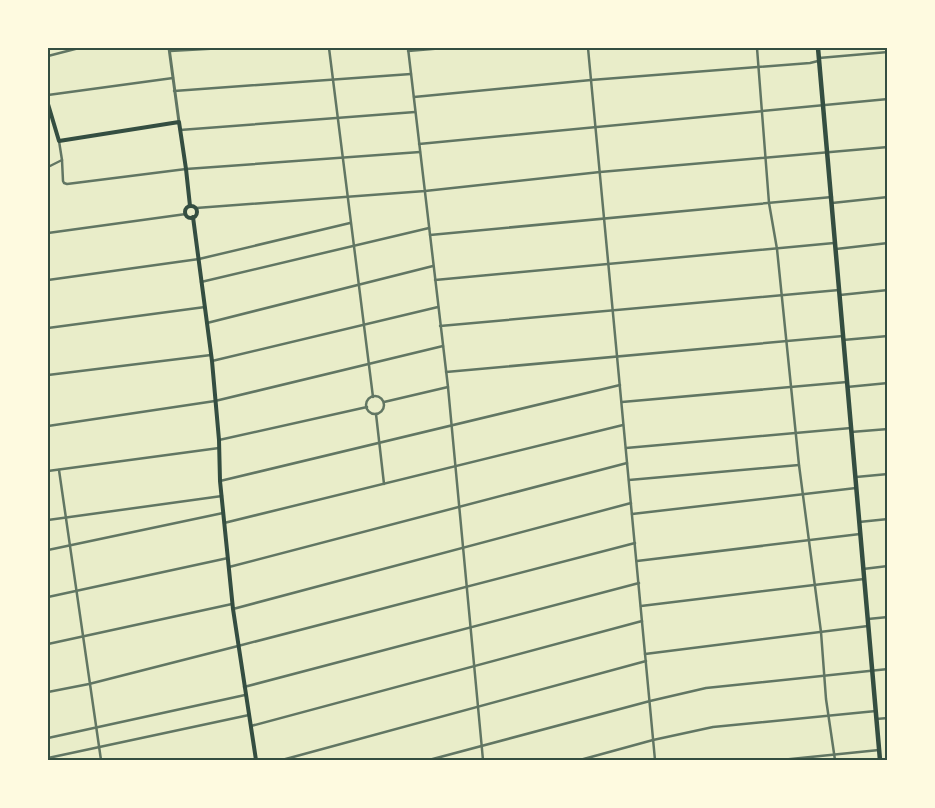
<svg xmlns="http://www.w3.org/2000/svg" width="935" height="808" viewBox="0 0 935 808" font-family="'Noto Serif',serif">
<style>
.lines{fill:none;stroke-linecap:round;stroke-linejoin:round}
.minor{stroke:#617663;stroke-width:2.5}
.tertiary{stroke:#617663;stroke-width:3}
.secondary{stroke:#344e41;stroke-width:4}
.primary{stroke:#344e41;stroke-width:4.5}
.neatline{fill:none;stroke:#344e41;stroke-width:2}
</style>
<rect width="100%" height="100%" fill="#e9edc9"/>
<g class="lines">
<g class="minor">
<path d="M329,48L373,397"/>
<path d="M408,48L448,387L483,760"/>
<path d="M588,48L655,760"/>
<path d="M757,48L769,203L777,249L799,465L821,632L826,699L835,760"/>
<path d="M170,51L224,48"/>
<path d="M408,51L444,48"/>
<path d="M48,56L79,48"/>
<path d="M819,58L888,52"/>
<path d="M174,91L411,74"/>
<path d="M48,95L173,78"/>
<path d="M414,97L591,80L810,63L818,61"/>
<path d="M180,130L415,112"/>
<path d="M59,141L62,160L63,181L64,183L67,184L186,169L420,152"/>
<path d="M419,144L888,99"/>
<path d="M48,167L62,160"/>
<path d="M832,203L888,197"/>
<path d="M196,208L425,191L600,172L888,147"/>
<path d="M48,233L186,214"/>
<path d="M430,235L832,197"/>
<path d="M836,249L888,243"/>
<path d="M48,280L199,259L350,223"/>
<path d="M435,280L834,243"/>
<path d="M201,282L429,228"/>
<path d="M840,295L888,290"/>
<path d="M207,323L433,266"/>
<path d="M440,326L839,290"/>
<path d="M48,328L205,307"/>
<path d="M843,340L888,336"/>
<path d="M212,361L438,307"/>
<path d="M446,372L843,336"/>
<path d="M48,375L211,355"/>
<path d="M847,387L888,383"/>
<circle cx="375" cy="405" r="9"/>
<path d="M384,402L448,387"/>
<path d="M622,402L847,382"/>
<path d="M376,414L384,484"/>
<path d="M48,426L215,401L443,346"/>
<path d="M851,432L888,429"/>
<path d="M219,440L367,407"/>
<path d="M626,448L851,428"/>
<path d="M59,470L101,760"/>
<path d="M48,471L219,448"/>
<path d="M856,477L888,474"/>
<path d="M629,480L799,465"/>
<path d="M220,481L620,385"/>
<path d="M632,514L856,488"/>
<path d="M48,520L222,496"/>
<path d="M859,522L888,519"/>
<path d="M224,523L623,425"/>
<path d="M48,550L223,513"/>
<path d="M637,561L860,534"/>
<path d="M229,567L627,463"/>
<path d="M863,569L888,566"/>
<path d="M48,597L228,558"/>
<path d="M641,606L864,579"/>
<path d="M233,609L631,503"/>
<path d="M868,619L888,617"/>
<path d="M48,644L232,604"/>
<path d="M645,654L868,626"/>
<path d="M244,687L639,583"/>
<path d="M48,692L89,684L238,646L635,543"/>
<path d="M876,719L888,718"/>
<path d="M251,726L642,621"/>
<path d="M48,738L245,695"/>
<path d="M48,758L249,715"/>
<path d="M282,760L646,661"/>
<path d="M429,760L650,701L706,688L888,669"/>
<path d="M580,760L653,740L713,727L876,711"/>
<path d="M781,760L879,750"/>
</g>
<path class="tertiary" d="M169,48L179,122"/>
<g class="secondary">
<path d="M48,104L59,141L179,122L186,169L190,206"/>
<circle cx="191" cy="212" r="6"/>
<path d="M193,217L212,361L219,440L220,481L233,609L256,760"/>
</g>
<path class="primary" d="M818,48L880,760"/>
</g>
<rect width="935" height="808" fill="none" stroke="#fefae0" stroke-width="98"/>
<rect x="49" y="49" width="837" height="710" class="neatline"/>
</svg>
